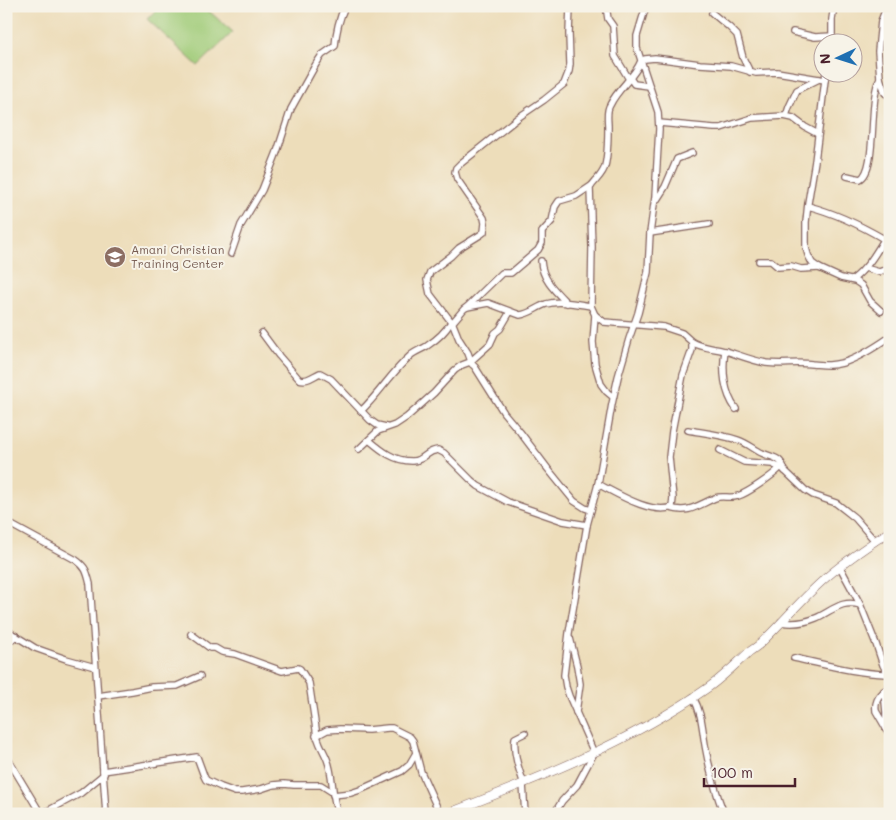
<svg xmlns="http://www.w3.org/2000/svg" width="896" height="820" viewBox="0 0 896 820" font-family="Mali,sans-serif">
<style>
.green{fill:#9fcb77;stroke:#747551}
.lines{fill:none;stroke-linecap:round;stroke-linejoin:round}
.minor-casing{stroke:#83625d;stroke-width:8}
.tertiary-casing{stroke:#83625d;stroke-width:9}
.minor{stroke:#fff;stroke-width:5.5}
.tertiary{stroke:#fff;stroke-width:8}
.labels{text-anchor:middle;stroke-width:4;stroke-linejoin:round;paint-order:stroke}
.education-label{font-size:12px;fill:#785e54;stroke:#f7f3e8;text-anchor:start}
</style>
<rect width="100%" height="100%" fill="#f7f3e8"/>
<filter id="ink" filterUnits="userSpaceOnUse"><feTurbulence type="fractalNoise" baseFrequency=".02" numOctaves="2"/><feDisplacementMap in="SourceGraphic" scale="10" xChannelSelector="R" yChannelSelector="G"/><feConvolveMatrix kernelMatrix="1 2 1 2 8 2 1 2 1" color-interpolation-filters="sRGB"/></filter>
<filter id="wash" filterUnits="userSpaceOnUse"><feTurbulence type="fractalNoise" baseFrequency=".0096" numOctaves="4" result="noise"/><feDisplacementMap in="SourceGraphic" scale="20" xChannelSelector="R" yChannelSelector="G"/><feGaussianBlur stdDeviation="1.12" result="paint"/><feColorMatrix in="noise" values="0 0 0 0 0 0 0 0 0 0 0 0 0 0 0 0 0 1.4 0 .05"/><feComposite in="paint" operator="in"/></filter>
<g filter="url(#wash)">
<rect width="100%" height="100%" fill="#edddba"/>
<path class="green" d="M160,6H203L233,32L198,66L147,19Z"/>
</g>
<g filter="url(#ink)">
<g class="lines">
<g class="minor-casing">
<g id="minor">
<path d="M606,6L608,19L613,26L615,56L629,79"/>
<path d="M887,6L881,21L878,51L880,78L885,93L890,96"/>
<path d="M712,13L729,27L737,35L743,58L750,72"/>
<path d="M793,32L815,37L832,36"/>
<path d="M832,42V19L834,6"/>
<path d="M826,72L815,161L808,203L806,222V248L808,255L812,263L819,268L841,278L855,281L861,285L870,301L881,311"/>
<path d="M630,78L634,84L649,86"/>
<path d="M786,116L789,107L797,90L819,79"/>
<path d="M659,123L714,128H721L752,118L784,116L793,118L805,127L818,134"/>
<path d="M847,176L860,179C878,171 868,98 880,78"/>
<path d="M656,201L665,187L677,159L692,153"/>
<path d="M808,206C835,213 860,225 884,239"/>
<path d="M650,233L709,224"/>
<path d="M231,254L241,225L262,190L277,152L291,109L316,64L322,55L335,46C336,32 339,19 345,6"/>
<path d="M541,261C542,279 555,291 567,303"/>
<path d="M759,261H771L778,267L791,266L801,269L819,268"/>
<path d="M865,268L879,272L890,268"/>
<path d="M852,280C870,266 878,249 890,230"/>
<path d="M467,307L502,273H511L538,250L542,243V232L552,221L555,207L559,201L576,196L591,186"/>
<path d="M595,315L593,342L595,364L601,384L607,392L613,397"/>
<path d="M452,323L464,309L467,307L488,303L520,315C530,314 537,307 546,304C560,300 577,304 591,306"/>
<path d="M262,333L279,356L299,379C307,382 313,376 320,373L331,379L370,420L377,425L386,427"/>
<path d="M692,342C704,349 717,348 729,352C741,356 754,361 766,363C781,365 797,362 812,364C825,365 830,366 842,363C857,359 877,346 890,337"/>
<path d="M725,351C722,370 724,393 736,409"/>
<path d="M471,361L490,344L495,333L500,329L510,312"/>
<path d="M472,364L468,353L459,339L453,324L430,294L427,280L430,272L451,256L459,248L480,235L484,232L485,223L484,218L457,179L455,172L456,168L460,164L519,117L544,100L564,84L569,71L570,64L569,34L570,6"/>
<path d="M361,411C379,394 392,372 410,356C415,351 421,350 427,346C436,340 446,331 451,322"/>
<path d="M688,430C705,433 722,435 738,440C747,443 754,449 762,453C773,458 781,456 785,471"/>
<path d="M369,440C382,451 394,461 412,461C416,461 417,461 420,459C428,455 428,451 438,450L444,453L471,480L478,486L508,502L563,521L587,525"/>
<path d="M359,449L378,431L395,425L407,417L434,393L455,370L462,365L470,362L475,367L504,413L520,432L548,469L574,501L585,508L591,510"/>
<path d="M720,450L744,462L772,464L783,469L805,490L813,495L836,503L845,510L855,518L875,541"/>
<path d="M598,484C616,493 651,515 672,507L673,498L669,457L672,431L683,375L692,350V342L682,333L664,327L604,322L595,315L591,306L592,247L590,188C595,180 603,175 605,166C608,154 608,140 608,127C608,120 606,111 610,105C618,88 634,78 641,61L645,59L655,58L700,64L731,66L756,73L777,72L825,80"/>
<path d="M670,508C689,514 698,505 715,498C722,495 730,499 738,496C748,493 772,476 780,468"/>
<path d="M6,522L76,560C86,567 87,572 90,584L106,814"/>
<path d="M885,534L890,541"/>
<path d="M840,567L860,604L876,644L883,665L890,677"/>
<path d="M781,622C793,624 804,623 816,618C832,611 842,599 860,605"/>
<path d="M6,630L35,648L66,659L95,667"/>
<path d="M191,634L210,648H215L222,652L235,654L282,671L298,668L300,669L309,683L316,729C316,740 323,749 327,759C334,776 331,796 338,814"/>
<path d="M570,638L577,666L580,684L576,712"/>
<path d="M6,644L16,636"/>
<path d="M794,658C827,665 854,673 887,674"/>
<path d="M890,686C882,693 874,699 876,711L890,735"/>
<path d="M884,691L886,712V728"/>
<path d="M98,696L132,691L152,687L177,686L200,676"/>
<path d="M693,697C703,715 702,730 706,750C710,772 716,793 724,814"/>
<path d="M316,736L327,730L340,729L368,730L388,728H392L410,737L413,741L421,772L440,814"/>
<path d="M6,756L41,814"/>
<path d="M103,771L197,757L204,776L206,780L221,787L235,792H242L261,789L273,785L284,784L294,785H321L332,792"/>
<path d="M523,784L525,814"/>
<path d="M524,784C519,770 513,753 515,738L525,733"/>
<path d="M333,795L351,793L360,790L402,771L409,765L416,753"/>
<path d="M42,814L81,793L104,774"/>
<path d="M554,814L562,801L577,785L594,753L569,696L566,687L564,675L569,633L587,525L598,484L612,404L618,377L629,339L638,313L648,272L650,233L655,197L659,129L658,112L637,48V36L646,6"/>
</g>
</g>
<g class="tertiary-casing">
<path id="tertiary" d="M446,814C537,779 629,743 709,687C724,676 736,664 749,652C753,649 758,646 761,643C784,621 804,596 828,576C848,559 869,545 890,531"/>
</g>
<use href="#minor" class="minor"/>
<use href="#tertiary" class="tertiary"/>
</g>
</g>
<defs>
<g id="university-disc" transform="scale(1.125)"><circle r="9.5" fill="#8d6e63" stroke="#f7f3e8"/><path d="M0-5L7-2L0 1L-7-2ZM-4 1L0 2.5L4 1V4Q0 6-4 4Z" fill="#fff"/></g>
</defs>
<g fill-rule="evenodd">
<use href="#university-disc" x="115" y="257"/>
</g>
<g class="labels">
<g class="education-label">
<text x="131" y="254">Amani Christian<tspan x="131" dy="14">Training Center</tspan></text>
</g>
</g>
<rect width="896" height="820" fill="none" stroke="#f7f3e8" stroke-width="25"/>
<g transform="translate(838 58) rotate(266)"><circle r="24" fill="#f7f3e8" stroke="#b29e9c"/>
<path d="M0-4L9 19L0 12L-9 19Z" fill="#1f6fb2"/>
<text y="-8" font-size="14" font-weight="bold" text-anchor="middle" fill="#4a1f2b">N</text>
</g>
<path d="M704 778v8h91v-8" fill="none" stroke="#4a1f2b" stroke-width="2.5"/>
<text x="711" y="778" font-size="15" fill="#4a1f2b" stroke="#f7f3e8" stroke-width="4" paint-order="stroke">100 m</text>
</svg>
